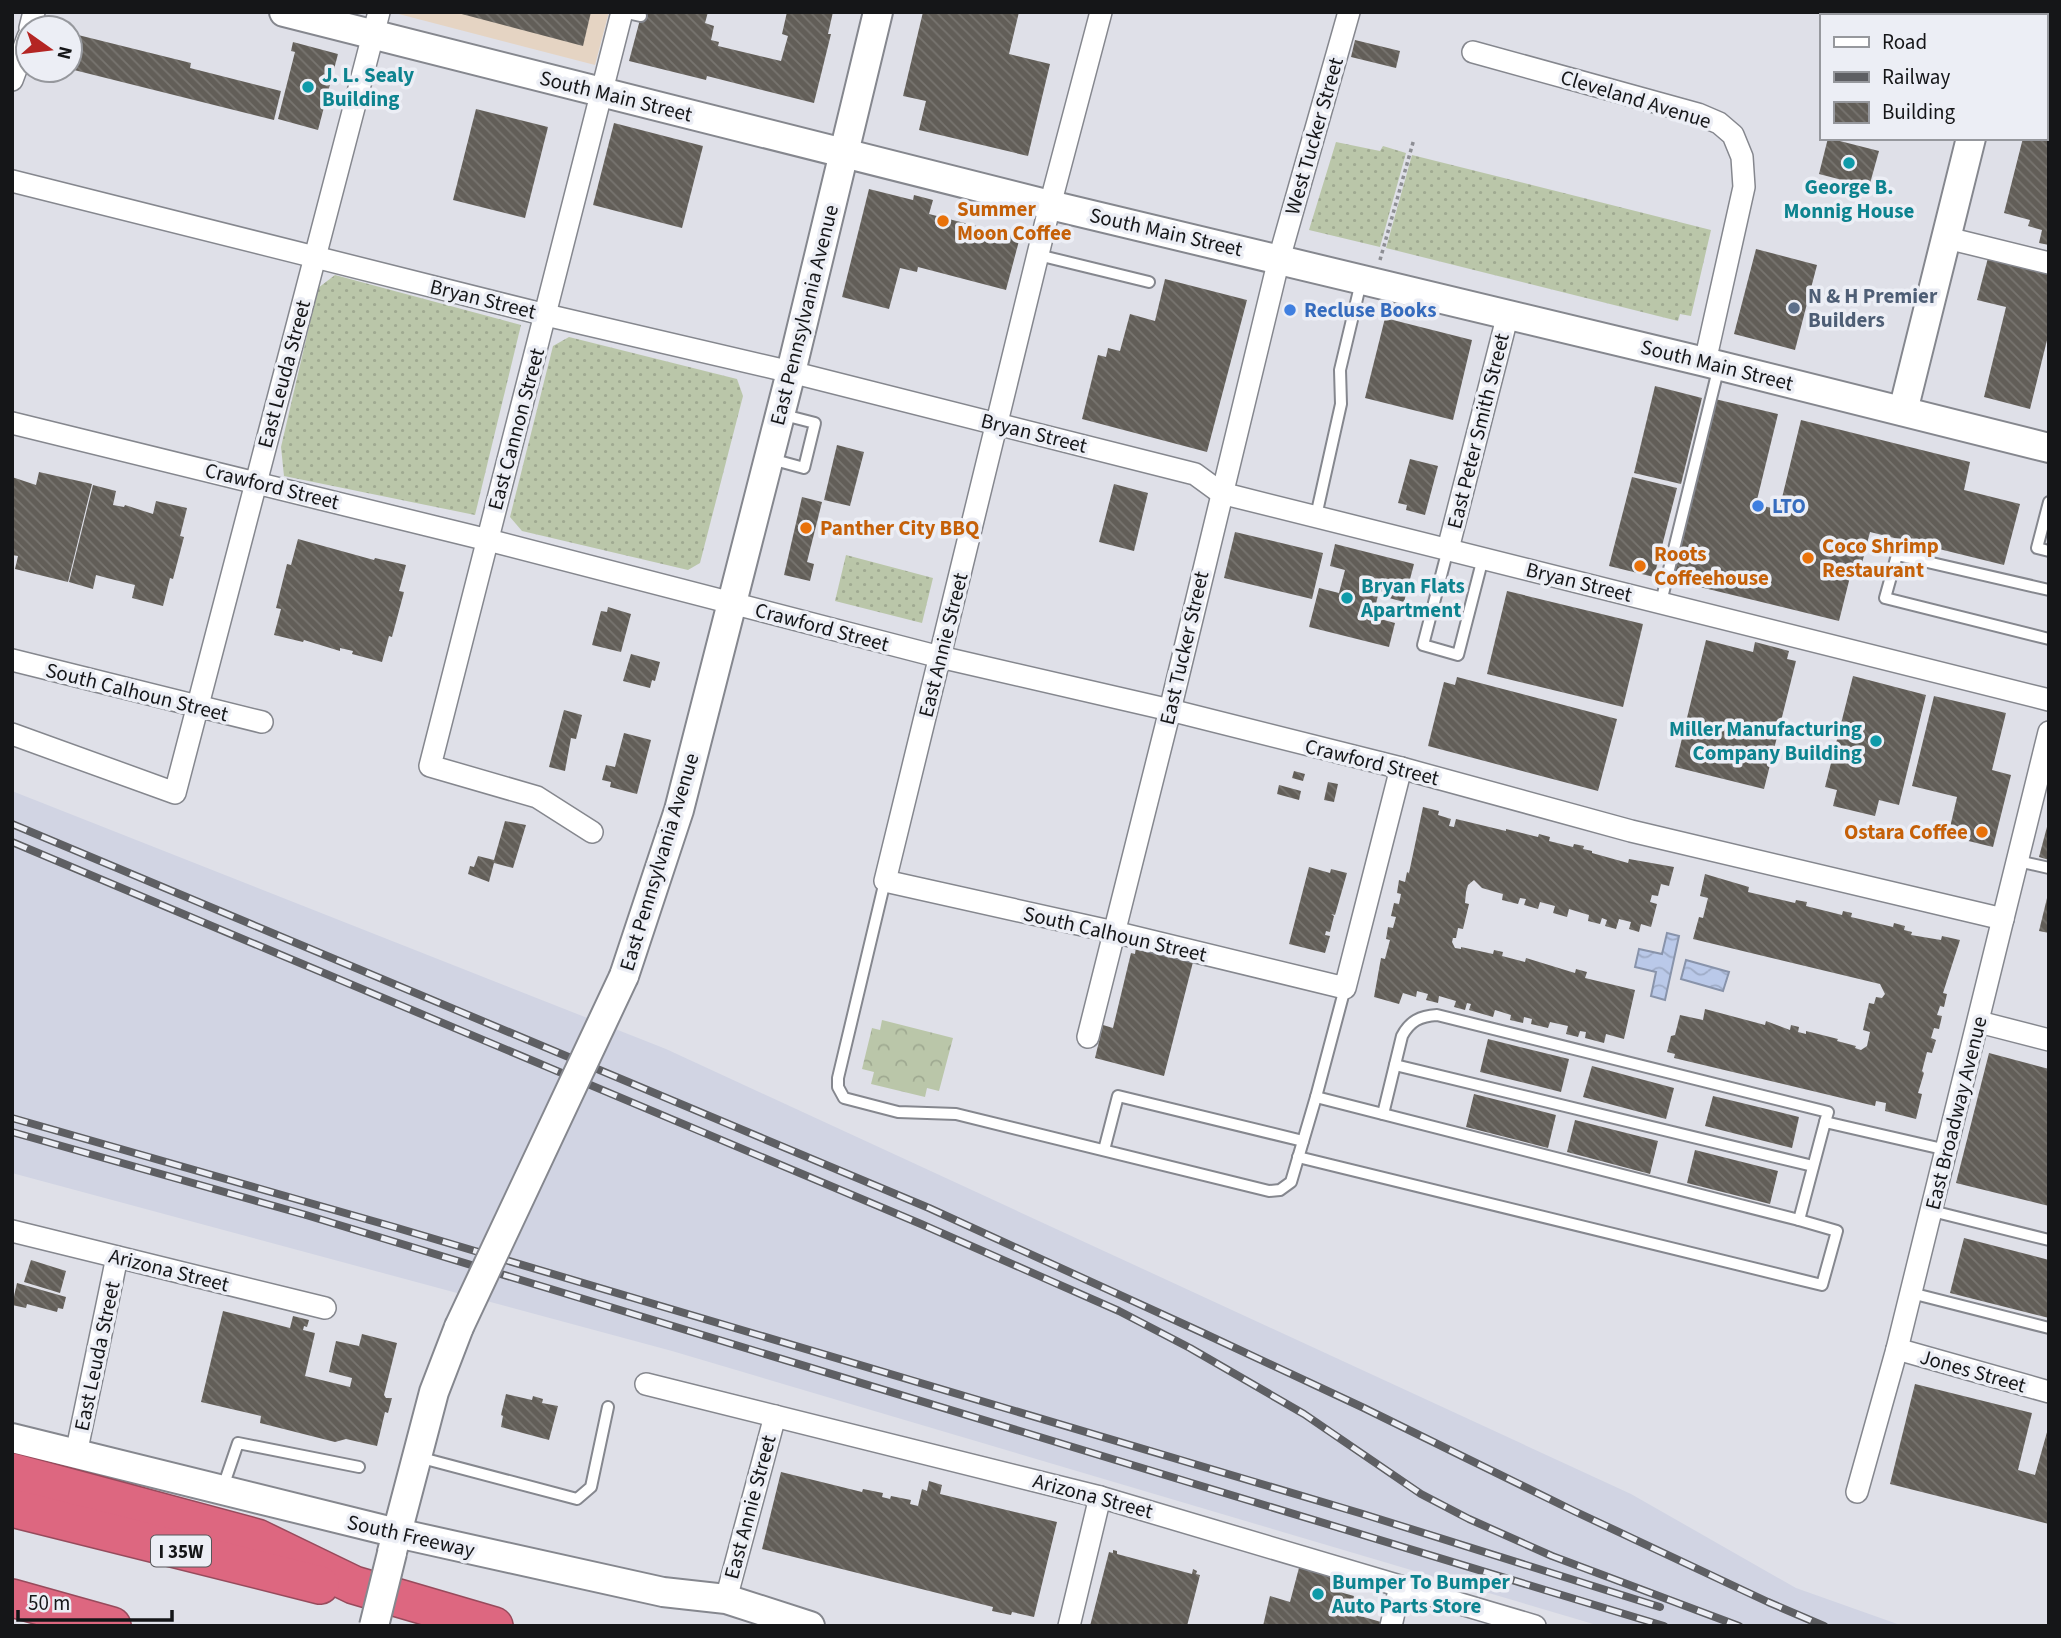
<svg xmlns="http://www.w3.org/2000/svg" width="2061" height="1638" viewBox="0 0 2061 1638" font-family="'Source Sans 3',sans-serif">
<style>
.commercial{fill:#e5d4c3}
.built{fill:#d1d4e3}
.grass{fill:url(#grass-dots)}
.park{fill:url(#park-crowns)}
.water{fill:url(#water-waves);stroke:#8893aa;stroke-width:2}
.building{fill:url(#building-back-hatch)}
.lines{fill:none;stroke-linecap:round;stroke-linejoin:round}
.lane-casing{stroke:#85878e;stroke-width:14}
.street-casing{stroke:#85878e;stroke-width:24}
.secondary-casing{stroke:#85878e;stroke-width:32}
.highway-casing{stroke:#974b5c;stroke-width:40}
.path{stroke:#8d8e94;stroke-width:3.5;stroke-dasharray:3.5 3.5;stroke-linecap:butt}
.lane{stroke:#fff;stroke-width:10}
.street{stroke:#fff;stroke-width:21}
.secondary{stroke:#fff;stroke-width:28}
.highway{stroke:#dd6780;stroke-width:37}
.rail-casing{stroke:#5e5f63;stroke-width:8}
.rail{stroke:#eceef5;stroke-width:5;stroke-dasharray:16;stroke-linecap:butt}
.secondary-bridge-casing{stroke:#85878e;stroke-width:32;stroke-linecap:butt}
.secondary-bridge{stroke:#fff;stroke-width:28}
.culture-dot{fill:#0f9aa8;stroke:#eceef5;stroke-width:2.5}
.food-dot{fill:#e8710a;stroke:#eceef5;stroke-width:2.5}
.service-dot{fill:#5c6f8a;stroke:#eceef5;stroke-width:2.5}
.shop-dot{fill:#3f7fe0;stroke:#eceef5;stroke-width:2.5}
.labels{text-anchor:middle;stroke-width:7;stroke-linejoin:round;paint-order:stroke}
.shield{fill:#eceef5;stroke:#56575a;stroke-width:2}
.shield-label{font-size:19px;font-weight:bold;fill:#151618}
.culture-label{font-size:21px;font-weight:bold;fill:#0d838f;stroke:#eceef5;text-anchor:start}
.street-label{font-size:21px;fill:#151618;stroke:#eceef5}
.food-label{font-size:21px;font-weight:bold;fill:#c56008;stroke:#eceef5;text-anchor:start}
.service-label{font-size:21px;font-weight:bold;fill:#4e5e75;stroke:#eceef5;text-anchor:start}
.shop-label{font-size:21px;font-weight:bold;fill:#366cbe;stroke:#eceef5;text-anchor:start}
</style>
<defs>
<pattern id="grass-dots" width="8" height="8" patternUnits="userSpaceOnUse" patternTransform="scale(1.75)"><rect width="8" height="8" fill="#bac6a9"/><path d="M2 2h.1M6 6h.1" fill="none" stroke="#9fa991" stroke-width="1.8" stroke-linecap="round"/></pattern>
<pattern id="park-crowns" width="20" height="18" patternUnits="userSpaceOnUse" patternTransform="scale(1.75)"><rect width="20" height="18" fill="#bac6a9"/><path d="M2 6a3 3 0 1 1 6 0M12 15a3 3 0 1 1 6 0" fill="none" stroke="#9fa991"/></pattern>
<pattern id="water-waves" width="16" height="10" patternUnits="userSpaceOnUse" patternTransform="scale(1.75)"><rect width="16" height="10" fill="#bac9e9"/><path d="M0 5q4-4 8 0t8 0" fill="none" stroke="#9facc7"/></pattern>
<pattern id="building-back-hatch" width="6" height="6" patternUnits="userSpaceOnUse" patternTransform="scale(1.75)"><rect width="6" height="6" fill="#625e58"/><path d="M-1 5l2 2M0 0l6 6M5-1l2 2" fill="none" stroke="#787570"/></pattern>
</defs>
<rect width="100%" height="100%" fill="#dfe0e8"/>
<path class="commercial" d="M391,12H609L595,65Z"/>
<path class="built" d="M12,791L666,1049L1631,1494L1796,1588L1903,1626H1600L672,1351L12,1173Z"/>
<g class="grass">
<path d="M1336,142L1380,151L1383,146L1406,153L1380,247L1309,230Z"/>
<path d="M1412,155L1711,230L1691,316L1680,314L1678,321L1386,248Z"/>
<path d="M335,275L521,325L475,515L284,476L281,447L318,288Z"/>
<path d="M569,337L737,379L743,396L700,563L688,570L522,531L510,517L553,346Z"/>
<path d="M846,555L933,578L922,623L835,601Z"/>
</g>
<path class="park" d="M882,1020L953,1038L939,1091L927,1088L925,1097L871,1084L874,1072L862,1069L872,1028L880,1030Z"/>
<g class="water">
<path d="M1667,933L1679,936L1665,1000L1651,996L1656,972L1635,967L1639,949L1662,954Z"/>
<path d="M1686,960L1729,972L1723,991L1681,979Z"/>
</g>
<g class="building">
<path d="M454,12H591L583,46Z"/>
<path d="M642,12H708L705,23L714,26L711,40L719,42L718,46L781,61L788,36L782,34L787,12H833L828,34H831L814,103L707,76L706,80L629,61Z"/>
<path d="M923,12H1019L1009,54L1050,64L1028,156L919,130L926,101L903,96Z"/>
<path d="M70,33L191,63L190,68L281,91L274,120L70,69Z"/>
<path d="M1355,40L1400,51L1396,68L1351,57Z"/>
<path d="M2048,40H2049V245L2039,243L2042,230L2028,226L2030,220L2004,213L2023,138H2045V50Z"/>
<path d="M293,42L338,54L318,130L278,119L295,52L291,51Z"/>
<path d="M476,109L548,127L525,218L453,200Z"/>
<path d="M614,123L703,146L682,228L593,205Z"/>
<path d="M1828,138L1879,151L1869,187L1819,174Z"/>
<path d="M869,189L913,200L914,195L933,200L929,214L1020,237L1006,290L918,267L917,272L900,268L889,309L842,297Z"/>
<path d="M1756,249L1817,265L1795,350L1734,334Z"/>
<path d="M1989,254L2049,269V332L2030,409L1984,397L2006,307L1977,300Z"/>
<path d="M1165,279L1247,300L1207,452L1082,419L1098,355L1106,357L1108,348L1120,351L1130,314L1155,321Z"/>
<path d="M1385,318L1472,340L1453,420L1365,398Z"/>
<path d="M1655,386L1702,398L1681,484L1634,473Z"/>
<path d="M1715,399L1778,414L1756,504L1779,510L1801,420L1970,462L1964,490L2020,504L2004,565L1870,532L1859,575L1851,573L1839,621L1671,580Z"/>
<path d="M837,445L864,452L850,506L824,500Z"/>
<path d="M1410,459L1438,466L1425,515L1406,510L1407,505L1398,503Z"/>
<path d="M39,472L92,484L68,582L15,569L18,556L12,555V477L36,485Z"/>
<path d="M1632,477L1677,488L1654,577L1609,566Z"/>
<path d="M1114,484L1148,493L1134,551L1099,542Z"/>
<path d="M93,485L116,491L113,505L124,507L125,505L153,514L156,501L187,508L180,536L184,537L173,579L170,578L163,606L132,598L135,585L107,578L96,575L93,589L69,582Z"/>
<path d="M802,497L822,502L807,562L814,564L810,581L784,575Z"/>
<path d="M1235,532L1323,553L1312,599L1224,578Z"/>
<path d="M298,539L374,560L375,558L406,565L399,591L404,592L392,637L389,636L382,662L352,654L353,651L340,648V651L304,640L303,642L274,635L281,609L276,608L287,564L291,565Z"/>
<path d="M1335,544L1414,564L1404,602L1378,595L1373,617L1395,623L1389,647L1309,627L1319,588L1339,593L1345,570L1330,566Z"/>
<path d="M1507,591L1643,624L1623,707L1487,674Z"/>
<path d="M608,607L631,614L621,652L592,645L601,611L607,612Z"/>
<path d="M1706,640L1753,652L1755,642L1789,651L1787,659L1796,661L1764,789L1675,767Z"/>
<path d="M631,654L660,662L655,681L652,680L650,688L623,681Z"/>
<path d="M1853,676L1926,695L1899,805L1879,800L1875,816L1833,806L1837,790L1825,787Z"/>
<path d="M1457,677L1617,719L1598,791L1428,746L1444,682L1455,685Z"/>
<path d="M1934,696L2006,713L1992,770L2011,775L1993,847L1948,836L1957,797L1912,786Z"/>
<path d="M564,710L582,715L576,739L571,738L565,771L549,767Z"/>
<path d="M624,733L651,740L637,794L610,787L611,782L602,780L606,765L615,767Z"/>
<path d="M1294,771L1305,774L1303,781L1292,778Z"/>
<path d="M1328,782L1338,784L1334,802L1324,800Z"/>
<path d="M1279,785L1301,791L1299,800L1277,794Z"/>
<path d="M1423,807L1439,811L1438,815L1451,819L1449,826L1454,827L1456,819L1506,831V829L1538,837L1539,834L1550,837L1549,841L1573,847L1574,844L1584,846L1583,849L1592,851V853L1628,863L1629,859L1674,867L1669,886L1661,884L1658,896L1652,895L1650,902L1657,904L1651,927L1641,924L1639,932L1629,929L1631,922L1619,919L1616,929L1605,926L1607,920L1602,918L1600,924L1588,921L1589,915L1569,909L1567,917L1553,913L1555,906L1540,902L1538,909L1524,905L1526,899L1520,898L1518,904L1502,900L1503,894L1482,888L1474,880L1468,885L1466,892L1465,903L1469,904L1463,929L1458,928L1456,938H1453L1452,942L1455,948L1461,949V947L1493,954L1494,950L1503,952L1502,956L1525,962L1526,958L1575,973L1576,969L1587,972L1585,978L1635,990L1624,1039L1606,1034L1604,1043L1585,1038L1586,1032L1580,1031L1578,1037L1566,1034L1568,1026L1550,1022L1548,1028L1531,1024L1532,1019L1524,1017L1523,1023L1510,1020L1511,1015L1495,1010L1493,1017L1469,1010L1471,1004L1467,1003L1465,1010L1454,1007L1456,1001L1439,996L1438,1003L1426,1000L1428,994L1417,991L1416,997L1403,993L1399,1004L1374,997L1381,958L1385,959L1390,940L1386,939L1388,927L1393,928L1396,917L1391,916L1394,903L1399,904L1401,894L1397,893L1399,880L1405,882L1407,872L1409,873Z"/>
<path d="M505,821L526,825L513,868L494,863L489,882L468,874L470,866L474,867L478,856L494,860Z"/>
<path d="M2048,823H2049V860L2039,857Z"/>
<path d="M1309,867L1330,873L1331,869L1347,873L1335,915L1331,914L1334,916L1330,932L1326,931L1325,935L1330,936L1325,953L1289,944Z"/>
<path d="M1705,874L1749,887L1748,892L1795,903L1796,900L1807,902L1806,906L1842,915L1843,911L1852,913L1851,917L1893,927L1894,923L1905,926L1904,930L1912,932L1911,935L1941,940L1942,936L1960,940L1943,993L1947,994L1944,1007L1940,1006L1937,1015L1942,1016L1939,1029L1934,1028L1931,1038L1936,1040L1932,1053L1927,1052L1922,1071L1924,1073L1918,1093L1922,1094L1916,1119L1885,1111L1886,1103L1876,1101L1875,1106L1674,1058L1675,1054L1667,1052L1671,1036L1675,1035L1680,1015L1703,1020L1705,1009L1765,1025L1766,1021L1790,1030L1791,1025L1799,1027L1798,1032L1806,1034V1031L1838,1039L1837,1041L1856,1046L1855,1048L1861,1050L1867,1046L1870,1032L1863,1030L1869,1003L1874,1004L1876,997L1882,998L1885,994L1880,984L1693,939L1699,917L1703,918L1708,898L1700,896Z"/>
<path d="M2048,894H2049V933L2039,931Z"/>
<path d="M1136,947L1193,962L1164,1076L1095,1058L1103,1025L1113,1028L1131,953L1135,954Z"/>
<path d="M1488,1039L1569,1059L1561,1092L1480,1072Z"/>
<path d="M1989,1053L2049,1069V1206L1956,1183Z"/>
<path d="M1592,1066L1674,1088L1666,1119L1583,1097Z"/>
<path d="M1474,1094L1556,1115L1548,1148L1466,1127Z"/>
<path d="M1713,1096L1799,1117L1792,1148L1705,1126Z"/>
<path d="M1575,1120L1658,1141L1650,1174L1567,1152Z"/>
<path d="M1695,1150L1778,1171L1770,1204L1687,1183Z"/>
<path d="M1964,1238L2049,1260V1318L1950,1293Z"/>
<path d="M31,1260L66,1271L60,1293L24,1282Z"/>
<path d="M17,1283L66,1297L63,1309L58,1308L57,1312L27,1304L26,1308L12,1305Z"/>
<path d="M223,1311L290,1328L293,1316L309,1320L307,1327L304,1326L303,1330L315,1333L305,1376L350,1387L352,1378L329,1372L336,1341L359,1346L362,1334L397,1343L384,1395L386,1398H392L388,1413L385,1412L377,1446L346,1439L335,1442L260,1423L261,1416L201,1402Z"/>
<path d="M1915,1384L2032,1413L2018,1470L2035,1475L2049,1425V1524L1890,1484Z"/>
<path d="M506,1394L532,1400L533,1396L543,1399L542,1403L558,1406L549,1440L501,1427L503,1416L501,1415Z"/>
<path d="M781,1472L862,1492L863,1489L883,1493L882,1497L890,1499L891,1496L911,1500L910,1504L918,1506L922,1489L927,1491L929,1481L942,1485L940,1494L1057,1522L1034,1617L1012,1612L1011,1615L992,1611L993,1607L762,1549Z"/>
<path d="M1113,1550L1117,1551V1554L1192,1574L1193,1569L1197,1571L1196,1574L1200,1575L1187,1626H1090L1109,1552L1113,1553Z"/>
<path d="M1300,1564L1340,1575L1336,1591L1354,1596L1350,1613L1381,1622L1380,1626H1263L1270,1596L1290,1602Z"/>
</g>
<g class="lines">
<g class="lane-casing">
<g id="lane">
<path d="M623,12L641,16"/>
<path d="M1038,255L1149,282"/>
<path d="M771,459L804,468L815,423L780,414"/>
<path d="M2049,502L2037,548L2049,551"/>
<path d="M1316,516L1341,404L1340,370L1361,282"/>
<path d="M1448,549L1423,645L1458,655L1483,558"/>
<path d="M2049,590L1897,555L1885,598L2049,639"/>
<path d="M1661,602L1719,366"/>
<path d="M2018,861L2049,868"/>
<path d="M885,881L838,1078V1087L844,1098L898,1112L956,1114L1269,1191L1280,1190L1291,1182L1316,1097"/>
<path d="M1345,988L1316,1097L1799,1220L1825,1122L1947,1150"/>
<path d="M1395,1065L1813,1166"/>
<path d="M1383,1114L1402,1036C1410,1021 1420,1016 1437,1015L1828,1112L1825,1122"/>
<path d="M1104,1150L1118,1096L1303,1141"/>
<path d="M1298,1157L1822,1285L1837,1231L1799,1220"/>
<path d="M1932,1211L2049,1240"/>
<path d="M1911,1293L2049,1328"/>
<path d="M418,1457L577,1499L591,1487L608,1407"/>
<path d="M223,1487L238,1443L359,1467"/>
</g>
</g>
<g class="street-casing">
<g id="street">
<path d="M1101,12L1050,205L885,881L1114,932L1345,988L1401,768"/>
<path d="M30,28L34,12"/>
<path d="M1473,52L1698,114L1719,123L1733,135L1742,157L1744,187L1705,362"/>
<path d="M12,80L28,37"/>
<path d="M12,181L546,315L791,372L1195,474L1221,493L2049,700"/>
<path d="M1947,238L2049,263"/>
<path d="M12,423L488,540L940,657L1170,710L1401,768L1631,831L2003,919"/>
<path d="M1448,549L1508,314"/>
<path d="M12,660L262,722"/>
<path d="M12,734L175,793L379,12"/>
<path d="M592,832L537,797L430,766L622,12"/>
<path d="M1979,1022L2049,1040"/>
<path d="M1088,1037L1170,710L1279,259L1349,12"/>
<path d="M12,1231L325,1308"/>
<path d="M1897,1349L2049,1392"/>
<path d="M646,1384L1100,1497L1535,1626"/>
<path d="M76,1454L117,1257"/>
<path d="M1857,1492L1897,1349L2049,732"/>
<path d="M726,1599L775,1416"/>
<path d="M1069,1626L1100,1497"/>
<path d="M1391,1626L1400,1586"/>
</g>
</g>
<g class="secondary-casing">
<g id="secondary">
<path d="M284,12L1050,205L1705,362L2049,448"/>
<path d="M2002,16L2003,12"/>
<path d="M1903,411L1971,138"/>
<path d="M624,976L679,810L791,372L878,12"/>
<path d="M12,1438L397,1533L663,1592L726,1599L810,1626"/>
<path d="M392,1552L434,1392L459,1327"/>
</g>
</g>
<g class="highway-casing">
<g id="highway">
<path d="M12,1472L257,1538L354,1585L494,1626"/>
<path d="M12,1508L320,1585"/>
<path d="M12,1598L112,1626"/>
</g>
</g>
<path class="path" d="M1380,260L1414,139"/>
<use href="#lane" class="lane"/>
<use href="#street" class="street"/>
<use href="#secondary" class="secondary"/>
<use href="#highway" class="highway"/>
<g class="rail-casing">
<g id="rail">
<path d="M12,824L929,1208L1201,1332L1364,1408L1574,1511L1768,1602L1824,1626"/>
<path d="M12,842L921,1224L1119,1311L1190,1348L1304,1414L1421,1494L1469,1519L1552,1556L1739,1626"/>
<path d="M12,1118L394,1227L1363,1514L1660,1607"/>
<path d="M12,1132L306,1215L1664,1626"/>
</g>
</g>
<use href="#rail" class="rail"/>
<g class="secondary-bridge-casing">
<g id="secondary-bridge">
<path d="M459,1327L624,976"/>
<path d="M374,1626L392,1553"/>
</g>
</g>
<use href="#secondary-bridge" class="secondary-bridge"/>
</g>
<g class="culture-dot">
<circle cx="308" cy="87" r="7"/>
<circle cx="1849" cy="163" r="7"/>
<circle cx="1347" cy="598" r="7"/>
<circle cx="1876" cy="741" r="7"/>
<circle cx="1318" cy="1594" r="7"/>
</g>
<g class="food-dot">
<circle cx="943" cy="221" r="7"/>
<circle cx="806" cy="528" r="7"/>
<circle cx="1808" cy="558" r="7"/>
<circle cx="1640" cy="566" r="7"/>
<circle cx="1982" cy="832" r="7"/>
</g>
<circle class="service-dot" cx="1794" cy="308" r="7"/>
<g class="shop-dot">
<circle cx="1290" cy="310" r="7"/>
<circle cx="1758" cy="506" r="7"/>
</g>
<g class="labels">
<rect class="shield" x="151" y="1535.5" width="60" height="31" rx="5"/>
<g class="shield-label">
<text x="181" y="1558">I 35W</text>
</g>
<g class="culture-label">
<text x="322" y="82">J. L. Sealy<tspan x="322" dy="24">Building</tspan></text>
<text x="1849" y="194" text-anchor="middle">George B.<tspan x="1849" dy="24">Monnig House</tspan></text>
<text x="1361" y="593">Bryan Flats<tspan x="1361" dy="24">Apartment</tspan></text>
<text x="1862" y="736" text-anchor="end">Miller Manufacturing<tspan x="1862" dy="24">Company Building</tspan></text>
<text x="1332" y="1589">Bumper To Bumper<tspan x="1332" dy="24">Auto Parts Store</tspan></text>
</g>
<g class="street-label">
<text transform="translate(616 96) rotate(14)" y="7">South Main Street</text>
<text transform="translate(1636 99) rotate(17)" y="7">Cleveland Avenue</text>
<text transform="translate(1314 136) rotate(-74)" y="7">West Tucker Street</text>
<text transform="translate(1166 232) rotate(13)" y="7">South Main Street</text>
<text transform="translate(483 299) rotate(14)" y="7">Bryan Street</text>
<text transform="translate(804 315) rotate(-76)" y="7">East Pennsylvania Avenue</text>
<text transform="translate(1717 365) rotate(14)" y="7">South Main Street</text>
<text transform="translate(284 374) rotate(-75)" y="7">East Leuda Street</text>
<text transform="translate(516 429) rotate(-75)" y="7">East Cannon Street</text>
<text transform="translate(1478 431) rotate(-76)" y="7">East Peter Smith Street</text>
<text transform="translate(1034 433) rotate(14)" y="7">Bryan Street</text>
<text transform="translate(272 486) rotate(14)" y="7">Crawford Street</text>
<text transform="translate(1579 582) rotate(14)" y="7">Bryan Street</text>
<text transform="translate(822 627) rotate(15)" y="7">Crawford Street</text>
<text transform="translate(943 645) rotate(-76)" y="7">East Annie Street</text>
<text transform="translate(1184 648) rotate(-77)" y="7">East Tucker Street</text>
<text transform="translate(137 692) rotate(14)" y="7">South Calhoun Street</text>
<text transform="translate(1372 762) rotate(14)" y="7">Crawford Street</text>
<text transform="translate(659 862) rotate(-73)" y="7">East Pennsylvania Avenue</text>
<text transform="translate(1115 934) rotate(13)" y="7">South Calhoun Street</text>
<text transform="translate(1956 1113) rotate(-76)" y="7">East Broadway Avenue</text>
<text transform="translate(169 1270) rotate(14)" y="7">Arizona Street</text>
<text transform="translate(97 1356) rotate(-78)" y="7">East Leuda Street</text>
<text transform="translate(1973 1371) rotate(16)" y="7">Jones Street</text>
<text transform="translate(1093 1496) rotate(15)" y="7">Arizona Street</text>
<text transform="translate(750 1507) rotate(-75)" y="7">East Annie Street</text>
<text transform="translate(411 1536) rotate(13)" y="7">South Freeway</text>
</g>
<g class="food-label">
<text x="957" y="216">Summer<tspan x="957" dy="24">Moon Coffee</tspan></text>
<text x="820" y="535">Panther City BBQ</text>
<text x="1822" y="553">Coco Shrimp<tspan x="1822" dy="24">Restaurant</tspan></text>
<text x="1654" y="561">Roots<tspan x="1654" dy="24">Coffeehouse</tspan></text>
<text x="1968" y="839" text-anchor="end">Ostara Coffee</text>
</g>
<g class="service-label">
<text x="1808" y="303">N &amp; H Premier<tspan x="1808" dy="24">Builders</tspan></text>
</g>
<g class="shop-label">
<text x="1304" y="317">Recluse Books</text>
<text x="1772" y="513">LTO</text>
</g>
</g>
<rect width="2061" height="1638" fill="none" stroke="#151618" stroke-width="28"/>
<rect x="1820" y="14" width="228" height="126" fill="#eceef5" stroke="#96989d" stroke-width="2"/>
<rect x="1834" y="37" width="35" height="10" fill="#ffffff" stroke="#96989d" stroke-width="2"/>
<text x="1882" y="49" font-size="21" fill="#151618">Road</text>
<rect x="1834" y="72" width="35" height="10" fill="#5e5f63" stroke="#96989d" stroke-width="2"/>
<text x="1882" y="84" font-size="21" fill="#151618">Railway</text>
<rect x="1834" y="102" width="35" height="21" fill="url(#building-back-hatch)" stroke="#96989d" stroke-width="2"/>
<text x="1882" y="119" font-size="21" fill="#151618">Building</text>
<g transform="translate(49 49) rotate(104)"><circle r="33" fill="#eceef5" stroke="#96989d" stroke-width="2"/>
<path d="M0-5L12 26L0 18L-12 26Z" fill="#b42523"/>
<text y="-10" font-size="19" font-weight="bold" text-anchor="middle" fill="#151618">N</text>
</g>
<path d="M18 1610v10h154v-10" fill="none" stroke="#151618" stroke-width="3.5"/>
<text x="28" y="1610" font-size="21" fill="#151618" stroke="#eceef5" stroke-width="5" paint-order="stroke">50 m</text>
</svg>
